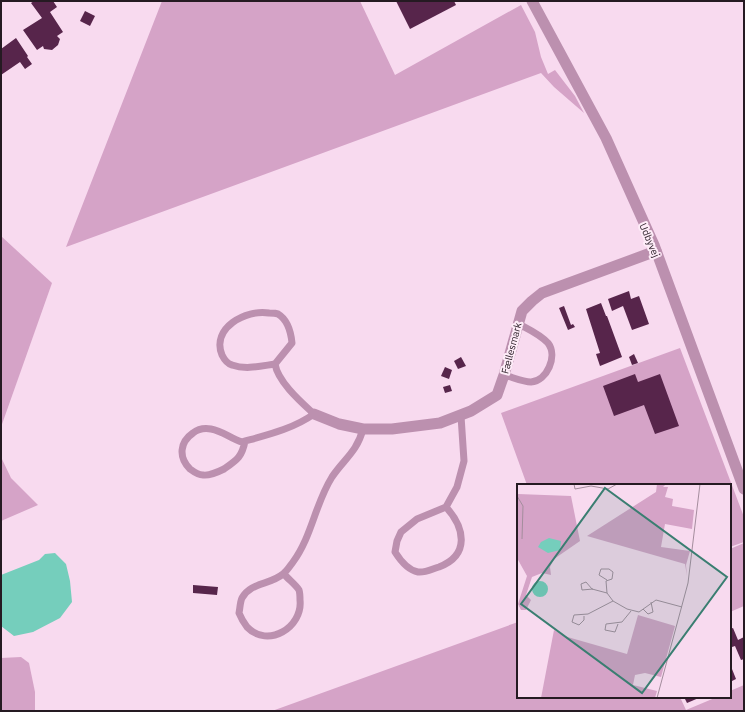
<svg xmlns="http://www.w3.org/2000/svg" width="745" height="712" viewBox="0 0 745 712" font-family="'IBM Plex Sans',sans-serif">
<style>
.green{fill:#d5a3c7}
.water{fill:#75cebc}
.building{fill:#57254b}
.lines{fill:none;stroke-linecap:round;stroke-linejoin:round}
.service{stroke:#bc90af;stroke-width:7}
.minor{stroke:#bc90af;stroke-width:11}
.tertiary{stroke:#bc90af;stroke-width:11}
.labels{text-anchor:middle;stroke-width:4;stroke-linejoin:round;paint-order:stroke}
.street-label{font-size:10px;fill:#251a22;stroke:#feecf8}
.inset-road{fill:none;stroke:#a48d9d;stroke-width:1}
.view{fill:#3a7e71;fill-opacity:0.15;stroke:#3a7e71;stroke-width:2}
.inset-edge{fill:none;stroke:#251a22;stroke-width:2}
</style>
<rect width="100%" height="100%" fill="#f8daef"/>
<g class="green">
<path d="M162,1H360L395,75L521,5L535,32L541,57L548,74L555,70L575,96L584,113L554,87L541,73L66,247Z"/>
<path d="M1,236L52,283L1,427Z"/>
<path d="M680,348L744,517V542L730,547V485H527L501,413Z"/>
<path d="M1,457L11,478L38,505L1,521Z"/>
<path d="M744,543V606L730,612V549Z"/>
<path d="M518,622V697H680L686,710L717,697H730V691L744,685V711H272Z"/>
<path d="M21,657L29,663L35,692V711H1V658Z"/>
</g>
<path class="water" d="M55,553L66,564L70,581L72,602L60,618L33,632L14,636L1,626V575L39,560L45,554Z"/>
<g class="building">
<path d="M34,1H53L57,7L50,12L63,32L57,36L60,39L58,45L52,50L44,49L43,46L37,50L23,30L42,18L31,3Z"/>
<path d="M396,1H454L456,5L410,29Z"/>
<path d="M85,11L95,16L90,26L80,21Z"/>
<path d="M16,38L28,56L27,57L32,64L25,69L20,62L1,75V49Z"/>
<path d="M629,291L631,299L639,296L649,324L632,330L623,306L612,311L608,299Z"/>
<path d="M601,303L606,316H607L622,357L600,366L596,354L600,353L586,309Z"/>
<path d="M564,306L571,325L573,324L575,327L568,330L559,308Z"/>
<path d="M634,354L638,363L632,365L629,357Z"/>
<path d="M461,357L466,366L458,369L454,361Z"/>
<path d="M445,367L452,370L449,379L441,376Z"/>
<path d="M635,374L638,382L660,374L679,426L655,434L644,405L614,416L603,386Z"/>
<path d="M450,385L452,391L445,393L443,387Z"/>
<path d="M193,585L218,587L217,595L193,593Z"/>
<path d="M733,628L738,640L744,637V659L741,660L735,646L732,647L730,643V629Z"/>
<path d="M730,664L736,679L730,682Z"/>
<path d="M684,697H701L687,703Z"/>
</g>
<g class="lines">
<g class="service">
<path d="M504,375C512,377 523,382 531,382C547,381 558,356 548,343C540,334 528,329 517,323"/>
<path d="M245,441C242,457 237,460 224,469C218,472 210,476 203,475C198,475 194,472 190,469C178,457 180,442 193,433C198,429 205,428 211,429C223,431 231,439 242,442C267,435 293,429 314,414C301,402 278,382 275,364L292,343C291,333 288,320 278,314C276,313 272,313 269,313C246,309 211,328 222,355C224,359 228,364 232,365C246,370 261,366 275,364"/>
<path d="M446,507C465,528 470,555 439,567C432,569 425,573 418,572C407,570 400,560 395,552L397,541L401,532L417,519L446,507L457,487L464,461L461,416"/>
<path d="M284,574C288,579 296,585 299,590C300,593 300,597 300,600C303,627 268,649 247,627C244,623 241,618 239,613C240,609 240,602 242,598C251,582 270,585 283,574C287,571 290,566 293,562C312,536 315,504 332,477C344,459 357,452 363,429"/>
</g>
<path class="minor" d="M314,414L339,424L363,429H392L440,423L471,411L497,395L504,375L522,311L532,301L542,293L656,251"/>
<path class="tertiary" d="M532,1L606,138L654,245L744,489"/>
</g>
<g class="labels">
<g class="street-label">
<text transform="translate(650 240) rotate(67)" y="4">Udbyvej</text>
<text transform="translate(511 348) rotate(-75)" y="4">Fællesmark</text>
</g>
</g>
<g transform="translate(517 484)">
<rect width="214" height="214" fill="#f8daef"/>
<path d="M0,0L1,10L54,12L63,57L37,75L33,83L34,91L25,89L15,93L9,111L14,116L9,126H4L1,120L10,92L0,74ZM140,0H149L146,3H151L148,13L156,15L155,22L177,26L175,45L148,40L144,63L173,67L169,81L170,92L168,80L70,52L139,8ZM121,131L158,142L144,193L128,189L118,191L116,201L140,207L138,214H24L37,146L47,152L110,170Z" fill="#d5a3c7"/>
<path d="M32,54L44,57L43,66L31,69L21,63L24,58ZM15 105a8 8 0 1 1 16 0a8 8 0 1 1-16 0Z" fill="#75cebc"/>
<path class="inset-road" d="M57,0L58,5L74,2L91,5L100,0M0,12L6,22L5,55M90,96L82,91L84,85H92L96,88L95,95L89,97L90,109L96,117L110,125L122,128L139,116L165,123M76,105L65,106L64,100L69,98L75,105L90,109M126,125L131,130L136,128L134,118M67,132V136L62,141L55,138L57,131L71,130L96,117M101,140L98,148L88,146L89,140L105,138L114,127M140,214L171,99L183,0"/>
<path class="view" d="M88,4L210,93L125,209L4,120Z"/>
<rect width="214" height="214" class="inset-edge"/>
</g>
<rect width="745" height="712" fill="none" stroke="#251a22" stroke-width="4"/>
</svg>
